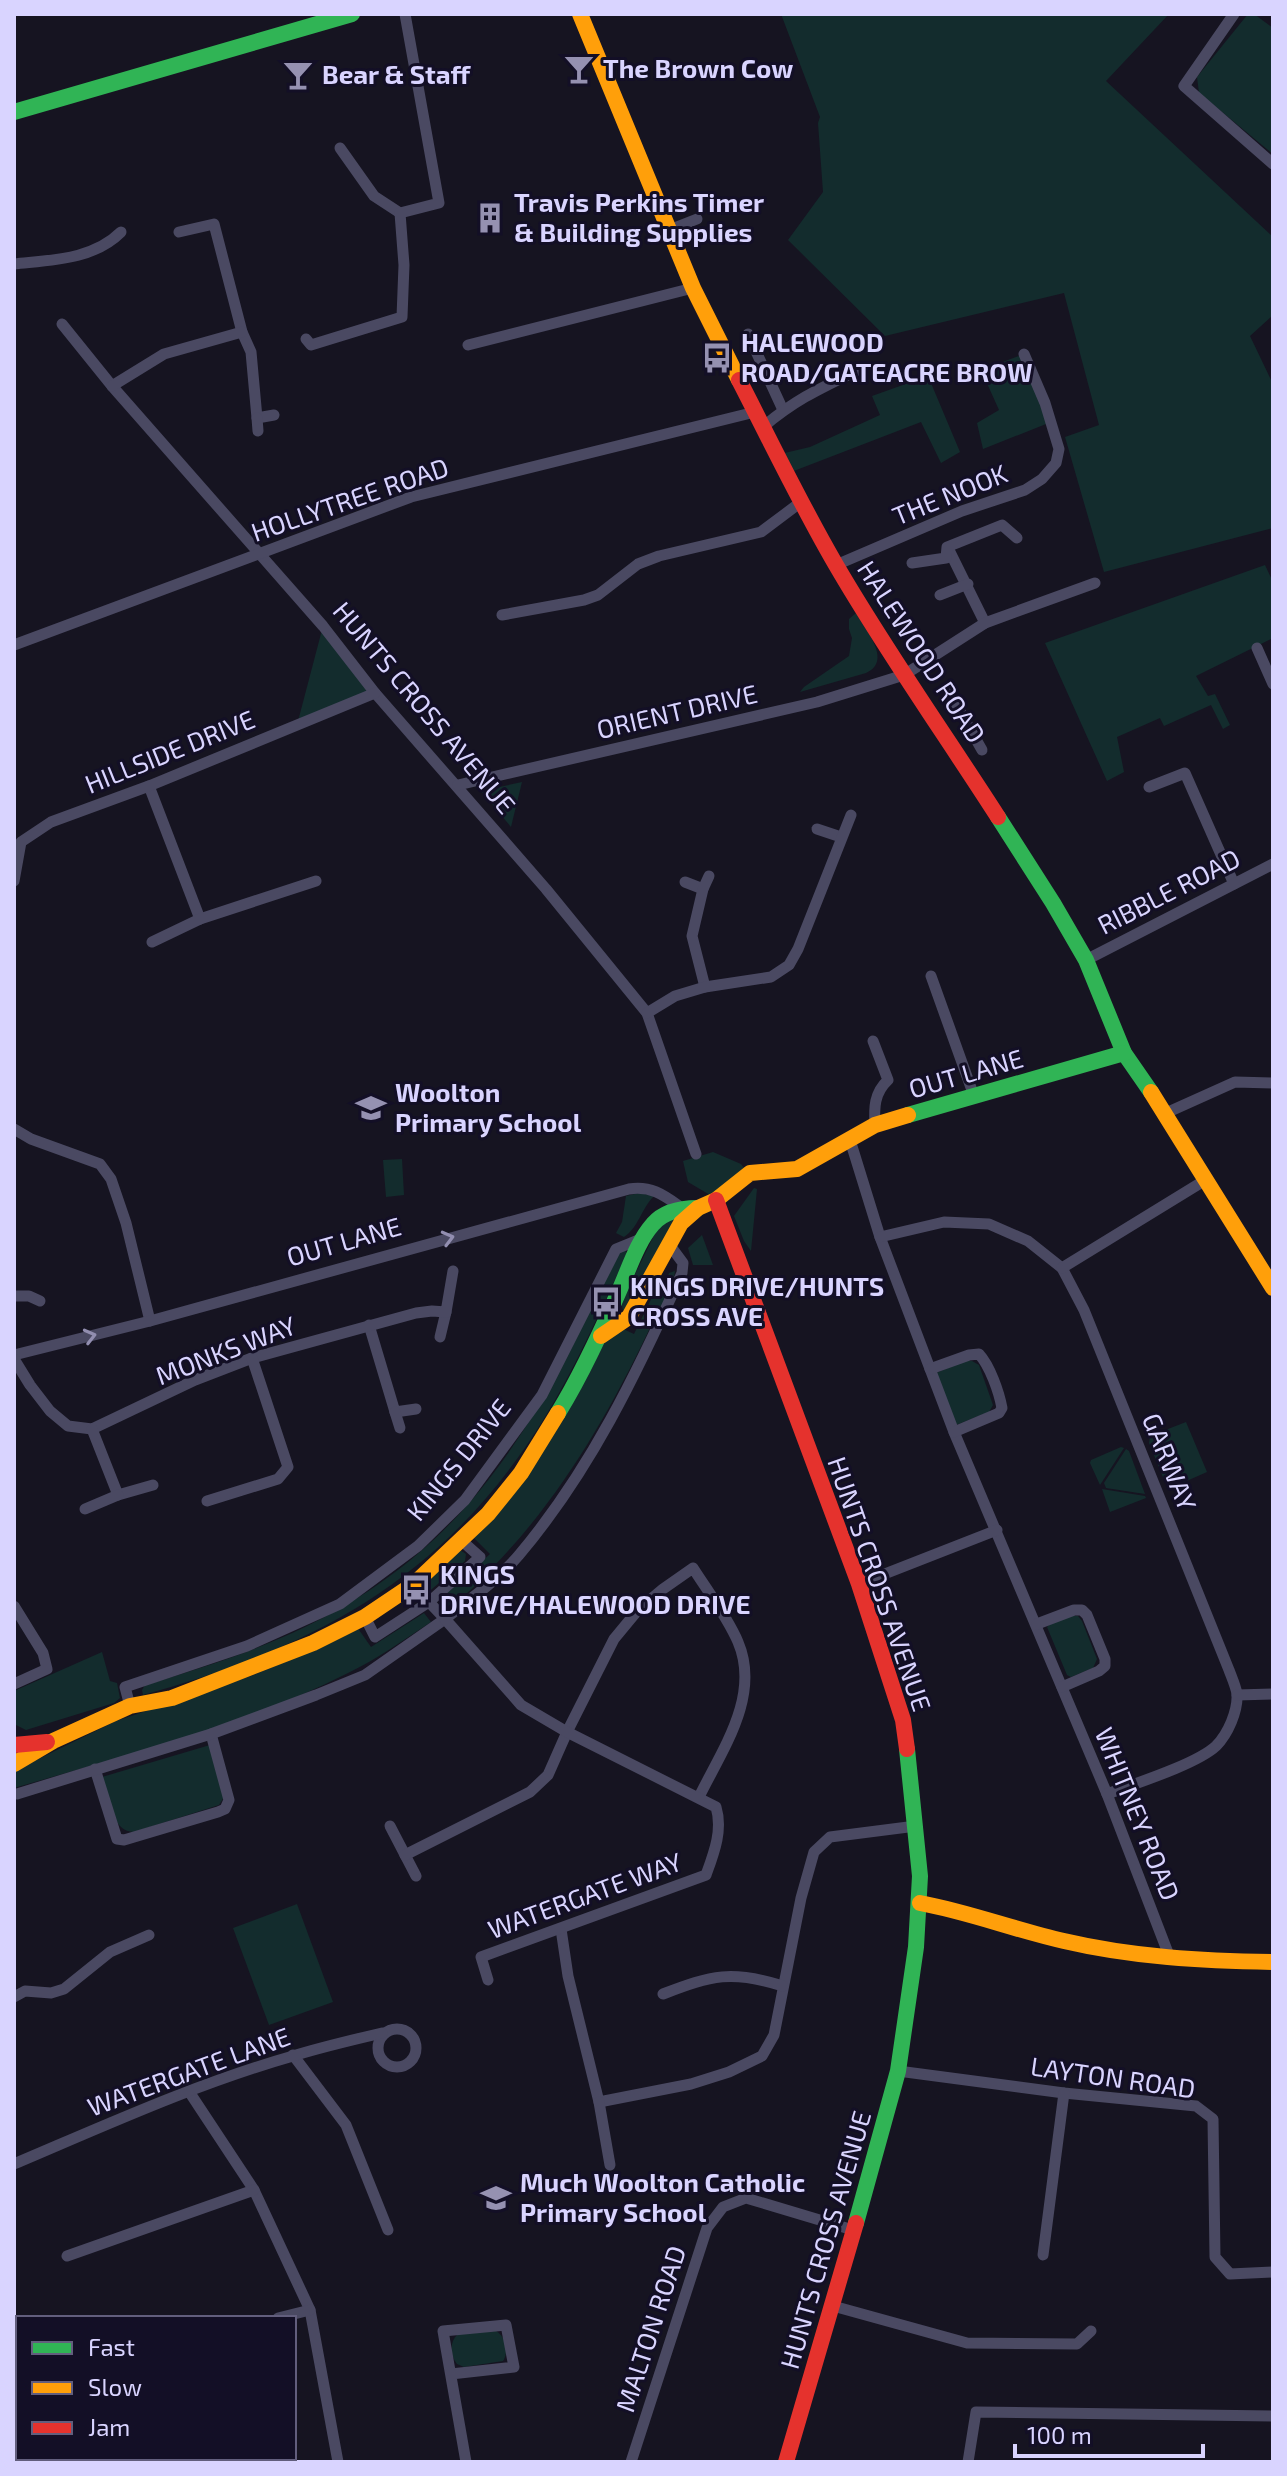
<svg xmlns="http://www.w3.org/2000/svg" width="1287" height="2476" viewBox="0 0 1287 2476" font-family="'Exo 2',sans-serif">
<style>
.green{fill:#132c2d}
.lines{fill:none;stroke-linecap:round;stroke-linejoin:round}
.street{stroke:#4a4962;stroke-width:11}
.fast{stroke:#30b455;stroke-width:16}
.slow{stroke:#ff9f0a;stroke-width:16}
.jam{stroke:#e5322d;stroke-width:16}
.oneway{stroke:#928eb0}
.labels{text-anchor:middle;stroke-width:6;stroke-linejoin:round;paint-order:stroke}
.poi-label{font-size:26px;font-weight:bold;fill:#d9d4ff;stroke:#130f26;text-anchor:start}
.street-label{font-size:26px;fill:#d9d4ff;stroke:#130f26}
</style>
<rect width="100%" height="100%" fill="#161421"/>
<g class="green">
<path d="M781,14H1169L1106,81L1273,237V315L1250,336L1273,384V528L1104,572L1065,437L1099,425L1064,293L885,336L788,240L823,192L818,123L820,117Z"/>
<path d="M1248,14H1254L1273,28V154L1199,93L1197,77Z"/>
<path d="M1024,354L1051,422L983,449L977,423L999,410L981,370Z"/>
<path d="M928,376L960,452L941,463L921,422L786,474L776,455L810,447L880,415L872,396Z"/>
<path d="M1265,565L1273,582V638L1196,676L1208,696L1215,694L1230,725L1223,729L1211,705L1164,726L1160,718L1117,737L1124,772L1107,781L1045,643Z"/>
<path d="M856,613C866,631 893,661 866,673L800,692L804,687L849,656L852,638L849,629V619Z"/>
<path d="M323,626L375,693L297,725Z"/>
<path d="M522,782L511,827L481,791Z"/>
<path d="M713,1152L741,1164L744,1168L710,1195L688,1182L683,1161Z"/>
<path d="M402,1159L404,1195L386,1197L383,1160Z"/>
<path d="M754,1188L757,1189L751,1251L744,1241L734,1216Z"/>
<path d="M639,1193L654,1196C641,1209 639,1227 624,1237L616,1233L622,1222L626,1196Z"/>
<path d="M675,1218L626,1311L623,1310L621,1303L660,1223Z"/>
<path d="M702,1235L713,1265H693L688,1248Z"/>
<path d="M625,1250L627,1254C601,1309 577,1365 545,1417C447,1576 319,1646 143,1695L142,1690L145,1685C199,1669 253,1652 305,1627C474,1545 540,1416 617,1254Z"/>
<path d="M675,1271C673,1290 657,1314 648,1332C607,1417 560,1498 494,1566C481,1580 465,1598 448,1606L444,1596L490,1554L474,1538L604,1340L621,1328L634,1334L657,1287L663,1290L669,1273Z"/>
<path d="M965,1361H972L979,1365L993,1405L989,1412L956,1425L936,1373Z"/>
<path d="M1186,1422L1207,1472L1173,1487L1165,1482L1149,1443L1150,1436Z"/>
<path d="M1121,1447L1124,1448L1100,1485L1090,1463L1091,1460Z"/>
<path d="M1126,1449L1129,1451L1145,1494L1106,1488L1104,1483Z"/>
<path d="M1102,1489L1145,1496L1146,1498L1110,1512Z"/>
<path d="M460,1550L466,1554L465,1561L426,1594L422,1592L423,1589H420Z"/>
<path d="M424,1613L431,1622C404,1640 377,1659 348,1673C243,1726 127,1755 14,1788V1771L116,1721L251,1676L302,1655L357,1627L371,1647Z"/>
<path d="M1071,1616H1078L1082,1621L1097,1659L1093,1668L1071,1677L1067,1675L1047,1627L1051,1623Z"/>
<path d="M102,1652L110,1681L117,1683L120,1698L114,1703L26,1730L14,1724V1691Z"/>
<path d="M210,1745L224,1797L219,1805L134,1832C111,1832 108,1796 102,1777Z"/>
<path d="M297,1904L333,2002L269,2025L233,1928Z"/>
<path d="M496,2331C506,2337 509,2352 503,2361L464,2367L457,2364C450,2355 449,2342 458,2334Z"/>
</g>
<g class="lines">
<g class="street">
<path d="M1234,14L1184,86L1273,164"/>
<path d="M340,148L374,196L400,213"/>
<path d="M669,230L697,219"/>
<path d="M179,232L214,224L242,332L251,352L257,418L274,415"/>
<path d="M14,264C51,260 93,260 121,232"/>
<path d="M62,324L112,386L323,626L375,693L546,889L647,1013L696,1154"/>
<path d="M748,334L783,410"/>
<path d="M306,339L311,345L402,317L404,265L400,213L439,203L405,14"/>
<path d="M468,345L693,288"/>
<path d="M112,386L164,354L242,332"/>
<path d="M257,418L258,431"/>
<path d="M763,427C796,399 821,388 860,369"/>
<path d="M948,548L985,623"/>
<path d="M912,563L946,558L947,547L1002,525L1017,538"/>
<path d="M836,565L962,511L1025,490L1042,479L1056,463L1059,449L1045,403L1024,354"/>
<path d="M940,595L968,584"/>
<path d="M502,615L584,600L598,595L638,564L659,556L761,532L801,502"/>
<path d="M14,645L411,497L755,412"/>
<path d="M1257,648L1273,684"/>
<path d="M949,692L982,750"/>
<path d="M458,785L817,702L904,675L985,623L1095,583"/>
<path d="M149,786L200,919"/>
<path d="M1149,787L1185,773L1234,884"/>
<path d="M817,829L841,837"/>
<path d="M14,881L21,842L51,822L149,786L375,693"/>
<path d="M685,882L703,889"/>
<path d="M152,942L200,919L316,881"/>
<path d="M1086,960L1273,864"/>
<path d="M931,976L974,1096"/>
<path d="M705,987L692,936L703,889L709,876"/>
<path d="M647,1013L675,996L705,987L771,977L789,965L798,949L851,815"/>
<path d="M873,1041L888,1080C874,1093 874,1108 875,1125"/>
<path d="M1166,1113L1235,1082L1273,1083"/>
<path d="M14,1129L31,1139L100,1164L111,1179L126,1223L150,1321"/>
<path d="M850,1140L880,1237L954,1432L1107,1794L1170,1958"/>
<path d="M880,1237L944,1222L989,1224L1028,1241L1062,1268L1084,1310L1229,1670C1232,1678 1236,1687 1237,1694C1238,1711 1228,1734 1216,1746C1197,1764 1134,1784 1107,1794"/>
<path d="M1062,1268L1207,1179"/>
<path d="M14,1296H29L40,1301"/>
<path d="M369,1325L395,1412L416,1409"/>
<path d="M440,1337L446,1312"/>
<path d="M14,1355L150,1321L629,1189C651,1185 665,1196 682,1208"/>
<path d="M14,1359L30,1385L50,1411L68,1426L92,1429L195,1380L252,1358L416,1313L432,1311L446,1312L453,1271"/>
<path d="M930,1369L969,1355L979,1354C990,1366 999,1392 1002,1408L999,1413L954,1432"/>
<path d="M395,1412L400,1428"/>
<path d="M92,1429L118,1495L153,1485"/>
<path d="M207,1501L278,1479L288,1467L252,1358"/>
<path d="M85,1509L118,1495"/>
<path d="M859,1584L997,1530"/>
<path d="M14,1606L43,1653L47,1669L14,1684"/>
<path d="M365,1617L375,1637L429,1602L480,1557L461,1540"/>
<path d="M1037,1624L1074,1610H1082L1087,1615L1105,1659V1666L1099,1671L1062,1687"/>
<path d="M1237,1695L1273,1694"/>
<path d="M130,1706L125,1687L247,1646L340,1604L418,1546L465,1500L542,1395L616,1249L643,1238"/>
<path d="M95,1769L117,1839L124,1840L218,1812L225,1809L229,1800L211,1734"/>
<path d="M17,1794L211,1734L316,1695L365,1675L445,1619L429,1602"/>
<path d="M390,1826L416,1876"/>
<path d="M405,1855L530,1792L548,1775L567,1732L614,1639L638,1610L663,1589L693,1568C707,1590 728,1618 738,1642C761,1696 722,1750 699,1797"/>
<path d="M561,1929L568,1976L599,2102L691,2084L729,2072L762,2056L774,2035L801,1898L814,1852L830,1837L916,1826"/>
<path d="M488,1980L481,1957L706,1875C714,1853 723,1830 716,1807L567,1732L521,1705L445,1619C470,1599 498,1580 519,1555C590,1471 637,1373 682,1273L683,1263L669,1244"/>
<path d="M663,1994C712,1975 732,1970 783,1986"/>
<path d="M14,1997L25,1991L51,1993L64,1989L110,1952L149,1935"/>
<circle cx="397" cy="2048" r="19"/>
<path d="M293,2055L346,2125L388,2230"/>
<path d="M898,2071L1064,2093L1196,2106L1213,2119L1215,2257L1230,2274L1273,2272"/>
<path d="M190,2093L254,2190L310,2310L338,2462"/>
<path d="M599,2102L610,2165"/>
<path d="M14,2164C106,2125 198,2083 293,2056C322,2047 352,2040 382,2033"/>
<path d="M1043,2255L1064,2093"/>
<path d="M67,2256L254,2190"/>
<path d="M833,2306L967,2343L1077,2344L1091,2331"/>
<path d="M278,2318L310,2310"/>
<path d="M451,2374L514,2367L506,2325L443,2331L466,2462"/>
<path d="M631,2462L707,2228L723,2207L746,2198L853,2230"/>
<path d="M968,2462L976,2412L1273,2416"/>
</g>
<g class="fast">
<path d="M14,112L352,14"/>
<path d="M998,817L1053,903L1086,960L1124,1053L1151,1092"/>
<path d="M908,1115L1124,1053"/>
<path d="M558,1413C582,1374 601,1332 619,1291C629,1269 637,1242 653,1224C664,1211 682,1208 698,1208"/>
<path d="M856,2223L898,2071L916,1947L920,1876L907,1749"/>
<path d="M14,2323L18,2325"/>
</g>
<g class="slow">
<path d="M580,14L693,288L739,380"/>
<path d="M1151,1092L1273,1288"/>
<path d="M601,1336L629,1317L681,1223L698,1208L716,1200L750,1173L797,1169L875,1125L908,1115"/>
<path d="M14,1764L53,1741L130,1706L172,1698L313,1643L365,1617L414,1584L488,1514L521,1473L558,1413"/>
<path d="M920,1903C969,1912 1015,1930 1064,1941C1132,1957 1203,1961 1273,1962"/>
<path d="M131,2458L135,2462"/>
</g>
<g class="jam">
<path d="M739,380C771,442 801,505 836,565C886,651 944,733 998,817"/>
<path d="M716,1200L859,1584L903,1720L907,1749"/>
<path d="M14,1745L47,1742"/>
<path d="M786,2462L856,2223"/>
</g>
</g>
<defs><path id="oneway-chevron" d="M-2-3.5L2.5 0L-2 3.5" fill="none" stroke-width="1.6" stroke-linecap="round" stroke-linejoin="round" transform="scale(2)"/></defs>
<g class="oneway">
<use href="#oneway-chevron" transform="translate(448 1238) rotate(-15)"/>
<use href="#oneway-chevron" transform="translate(90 1336) rotate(-14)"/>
</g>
<defs>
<g id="bar-bare" transform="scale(2.4)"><path d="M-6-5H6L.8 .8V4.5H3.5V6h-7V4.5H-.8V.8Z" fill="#9591b1" stroke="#130f26" stroke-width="2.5" paint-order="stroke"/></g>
<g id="building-bare" transform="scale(2.4)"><path d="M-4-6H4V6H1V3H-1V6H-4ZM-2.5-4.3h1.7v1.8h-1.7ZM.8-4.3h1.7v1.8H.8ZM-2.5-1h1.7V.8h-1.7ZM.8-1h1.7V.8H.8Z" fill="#9591b1" stroke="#130f26" stroke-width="2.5" paint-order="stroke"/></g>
<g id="bus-bare" transform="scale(2.4)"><path d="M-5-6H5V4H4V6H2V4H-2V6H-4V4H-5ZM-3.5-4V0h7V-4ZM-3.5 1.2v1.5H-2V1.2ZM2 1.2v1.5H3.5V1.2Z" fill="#9591b1" stroke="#130f26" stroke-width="2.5" paint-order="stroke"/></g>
<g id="school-bare" transform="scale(2.4)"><path d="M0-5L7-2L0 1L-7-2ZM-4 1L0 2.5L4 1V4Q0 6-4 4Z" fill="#9591b1" stroke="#130f26" stroke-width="2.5" paint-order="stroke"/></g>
</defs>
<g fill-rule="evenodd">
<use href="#bar-bare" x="579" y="69"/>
<use href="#bar-bare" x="298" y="75"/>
<use href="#building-bare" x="490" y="218"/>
<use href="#bus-bare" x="717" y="358"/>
<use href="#school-bare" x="371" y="1108"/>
<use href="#bus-bare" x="606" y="1302"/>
<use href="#bus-bare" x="416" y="1590"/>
<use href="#school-bare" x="496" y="2198"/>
</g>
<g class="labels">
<g class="poi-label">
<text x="603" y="78">The Brown Cow</text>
<text x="322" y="84">Bear &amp; Staff</text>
<text x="514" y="212">Travis Perkins Timer<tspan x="514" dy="30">&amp; Building Supplies</tspan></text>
<text x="741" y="352">HALEWOOD<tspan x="741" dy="30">ROAD/GATEACRE BROW</tspan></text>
<text x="395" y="1102">Woolton<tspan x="395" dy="30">Primary School</tspan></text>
<text x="630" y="1296">KINGS DRIVE/HUNTS<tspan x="630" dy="30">CROSS AVE</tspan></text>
<text x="440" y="1584">KINGS<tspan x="440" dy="30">DRIVE/HALEWOOD DRIVE</tspan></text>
<text x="520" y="2192">Much Woolton Catholic<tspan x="520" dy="30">Primary School</tspan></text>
</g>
<g class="street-label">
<text transform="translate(950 495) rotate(-22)" y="9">THE NOOK</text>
<text transform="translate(350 500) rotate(-19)" y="9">HOLLYTREE ROAD</text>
<text transform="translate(921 652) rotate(57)" y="9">HALEWOOD ROAD</text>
<text transform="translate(424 708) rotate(50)" y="9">HUNTS CROSS AVENUE</text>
<text transform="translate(677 712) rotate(-13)" y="9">ORIENT DRIVE</text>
<text transform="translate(170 752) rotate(-22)" y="9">HILLSIDE DRIVE</text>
<text transform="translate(1169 892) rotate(-27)" y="9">RIBBLE ROAD</text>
<text transform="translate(966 1074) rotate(-16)" y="9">OUT LANE</text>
<text transform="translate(344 1242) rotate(-16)" y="9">OUT LANE</text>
<text transform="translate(226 1351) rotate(-21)" y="9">MONKS WAY</text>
<text transform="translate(459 1460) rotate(-51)" y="9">KINGS DRIVE</text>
<text transform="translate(1169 1462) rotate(68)" y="9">GARWAY</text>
<text transform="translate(879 1584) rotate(71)" y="9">HUNTS CROSS AVENUE</text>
<text transform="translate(1137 1814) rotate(68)" y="9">WHITNEY ROAD</text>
<text transform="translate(585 1896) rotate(-20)" y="9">WATERGATE WAY</text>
<text transform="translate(189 2072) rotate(-20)" y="9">WATERGATE LANE</text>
<text transform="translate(1113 2078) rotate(8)" y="9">LAYTON ROAD</text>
<text transform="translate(826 2240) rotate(-74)" y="9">HUNTS CROSS AVENUE</text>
<text transform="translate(651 2329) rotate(-72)" y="9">MALTON ROAD</text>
</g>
</g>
<rect width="1287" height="2476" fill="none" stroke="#d9d4ff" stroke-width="32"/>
<rect x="16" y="2316" width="280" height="144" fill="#130f26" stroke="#625e7d" stroke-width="2"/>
<rect x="32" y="2342" width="40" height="12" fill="#30b455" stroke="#625e7d" stroke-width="2"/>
<text x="88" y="2356" font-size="24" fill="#d9d4ff">Fast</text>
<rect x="32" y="2382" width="40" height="12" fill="#ff9f0a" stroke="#625e7d" stroke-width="2"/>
<text x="88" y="2396" font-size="24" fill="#d9d4ff">Slow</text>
<rect x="32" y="2422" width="40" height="12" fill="#e5322d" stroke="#625e7d" stroke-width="2"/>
<text x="88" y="2436" font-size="24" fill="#d9d4ff">Jam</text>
<path d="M1015 2444v12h188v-12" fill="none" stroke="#d9d4ff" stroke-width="4"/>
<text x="1027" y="2444" font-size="24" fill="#d9d4ff" stroke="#130f26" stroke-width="6" paint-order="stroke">100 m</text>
</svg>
